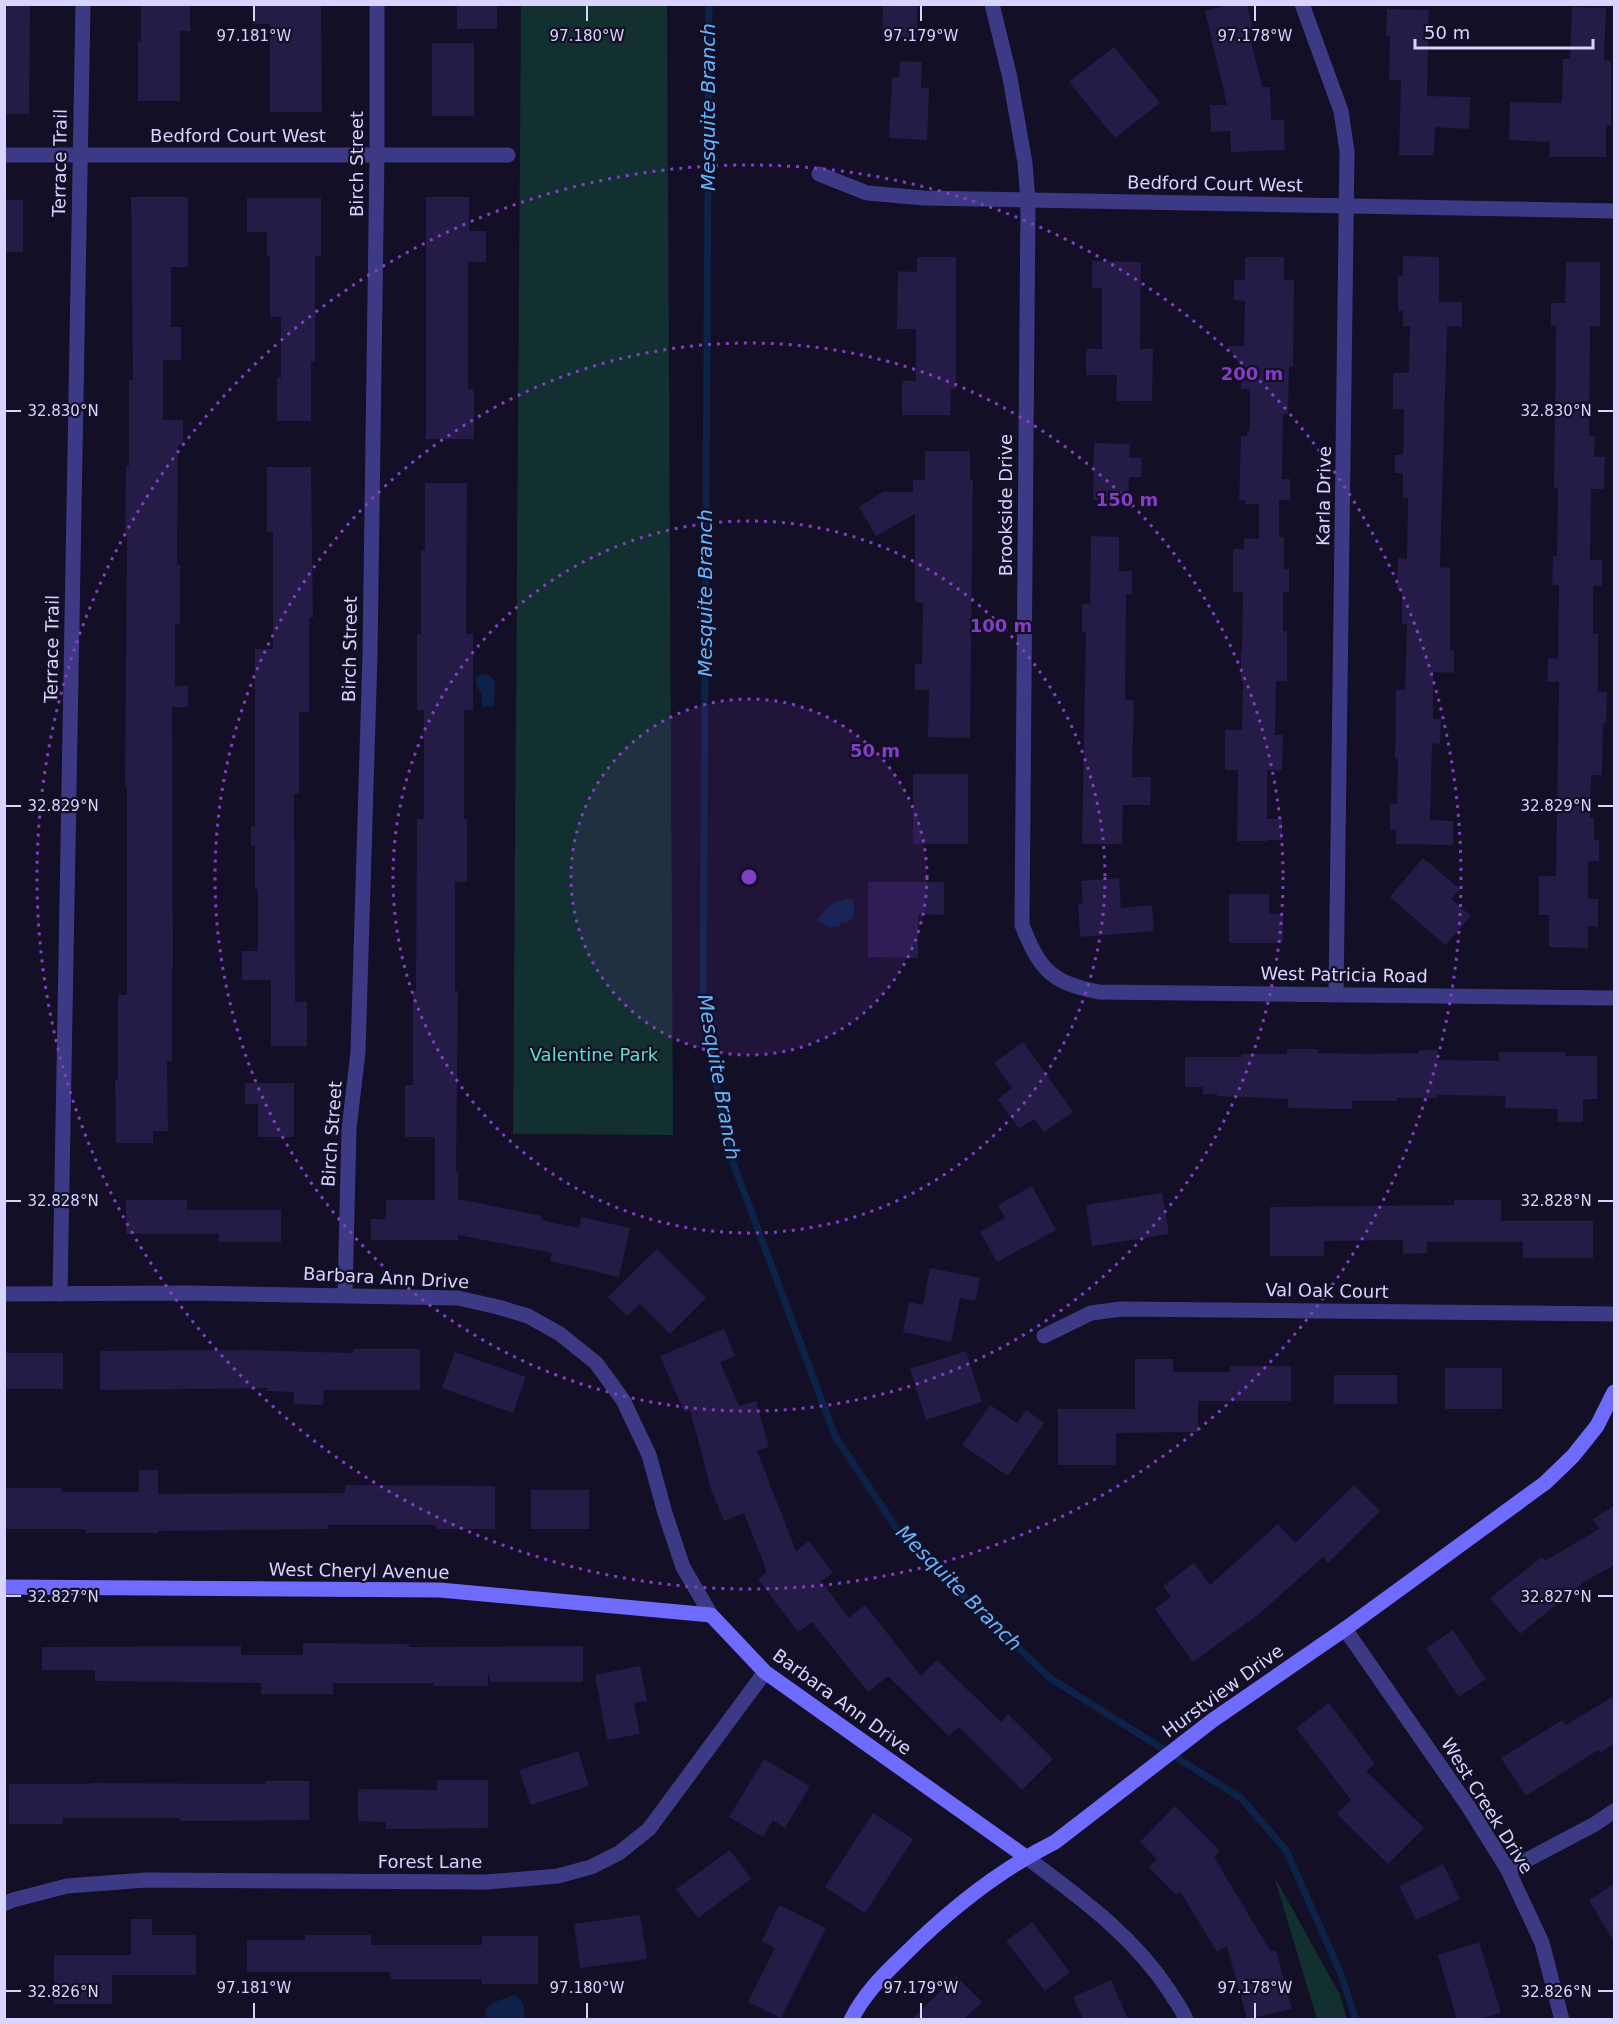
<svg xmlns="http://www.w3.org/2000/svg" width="1619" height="2024" viewBox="0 0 1619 2024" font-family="'DejaVu Sans',sans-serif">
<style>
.green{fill:#12302f}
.water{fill:#0c2248}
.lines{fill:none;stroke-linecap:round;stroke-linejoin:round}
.stream{stroke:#0c2248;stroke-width:7}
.building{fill:#241b47}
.street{stroke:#3d3a85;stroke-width:15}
.secondary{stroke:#6f6bff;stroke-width:15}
.ticks{fill:none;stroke:#d9d4ff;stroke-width:2}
.ring{fill:none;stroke:#843dc5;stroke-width:3;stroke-dasharray:3 6}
.labels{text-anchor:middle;stroke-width:4.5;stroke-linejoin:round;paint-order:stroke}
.street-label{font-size:18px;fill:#d9d4ff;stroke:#130f26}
.park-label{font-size:18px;fill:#5fe0c0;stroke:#130f26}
.water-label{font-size:20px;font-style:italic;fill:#62b6ff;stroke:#130f26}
.ticks-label{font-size:15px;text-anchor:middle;fill:#d9d4ff;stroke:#130f26;stroke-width:4.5;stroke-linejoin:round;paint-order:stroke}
.centre{fill:#843dc5;stroke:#130f26;stroke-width:3}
.ring-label{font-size:18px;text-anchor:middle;font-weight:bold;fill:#843dc5;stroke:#130f26;stroke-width:4.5;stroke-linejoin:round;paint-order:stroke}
</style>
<rect width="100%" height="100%" fill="#130f26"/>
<g class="green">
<path d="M521,5H667L673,1135L513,1134Z"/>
<path d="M1274,1876L1340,1995L1347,2019H1317Z"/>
</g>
<g class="water">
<path d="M482,674L489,675L495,681L494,706L483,707L481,693L476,685V677Z"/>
<path d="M848,899H854V916L848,922L840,923V926L828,927L817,920C825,908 834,901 848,899Z"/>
<path d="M514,1995C523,1999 526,2008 523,2018L512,2020L487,2018L485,2011L489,2006L497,2001Z"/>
</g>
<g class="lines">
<path class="stream" d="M709,4L703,1009L728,1149L835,1436L903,1538L1050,1678L1241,1798L1286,1850L1341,1974L1356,2020"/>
</g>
<g class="building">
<path d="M4,4H30L29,114H4Z"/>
<path d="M141,4H190V31H180V101H138V41H141Z"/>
<path d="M253,4H321L322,112H270V24H253Z"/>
<rect x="457" y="4" width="40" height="25"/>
<path d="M883,4H917V37H882Z"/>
<path d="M1232,4H1247L1254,32L1249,33L1262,87H1270L1271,120H1284L1285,150L1231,152L1230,131L1211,132L1210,105H1227L1205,11Z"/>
<path d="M1572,7L1606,8L1604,60L1611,61V125H1606V157H1549L1550,142L1509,140L1510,102L1562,103L1563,59H1570Z"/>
<path d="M1387,9L1429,10L1427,96L1470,97L1469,129L1435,127L1434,155H1399L1401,80H1389L1390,36H1386Z"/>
<rect x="432" y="43" width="42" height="73"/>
<path d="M1114,47L1160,103L1115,138L1069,82Z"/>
<path d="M900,61L922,62L921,88H929L927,140L889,138L892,77H899Z"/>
<path d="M131,197H188V267H171V327H181V360H163V420H183V445H178L177,565H180V624H175V686H188V707H172L173,967H172V1061H167L168,1131H153V1143H116L115,1080H118V995H127V787H125L127,536H125L126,466H129V380H133Z"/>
<path d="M426,197H469V231H486V262H468V389H474V439H426Z"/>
<path d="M247,198H321V256H315V362H311V421H277V378H281V317H270V256H267V232H247Z"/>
<rect x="4" y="200" width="19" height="52"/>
<path d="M1403,256L1439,257V302H1462V327L1447,326L1440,567L1450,568V650H1454V673L1433,672V719H1441L1440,744L1432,743L1430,820L1453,821V845L1396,844V830H1390V804H1397L1398,759H1395L1396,690H1405L1407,624H1402V589H1397L1398,558L1407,559L1408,498H1403V473H1395V455H1403L1404,409H1393V373H1409L1410,326H1403V311H1398V276H1403Z"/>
<path d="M917,257H956V389H951L950,415H902V381H916V329H897L898,271L917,272Z"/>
<path d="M1245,257H1284V280H1294L1293,366L1289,367L1288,414H1283L1282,479H1290V500H1279V537H1284V569H1289V592H1283V631H1287V681H1276L1275,735H1283L1282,771L1267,770V819H1282V840H1267V841H1237L1238,770H1225V730H1242L1243,681H1241V652H1242L1243,592H1233V549H1244V538L1259,539V504H1245V500H1239L1241,436H1247V431H1250V389H1241L1242,369L1228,346H1244L1245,301L1234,300V280H1245Z"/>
<path d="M1092,261L1141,262L1140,349H1153L1152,401H1116L1117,375H1086V349H1102V288H1092Z"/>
<path d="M1566,262H1600V327L1590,326L1589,436H1595L1594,457H1605L1604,489H1591L1590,560H1602V586H1593V634H1598V692H1607L1606,723H1603L1602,775H1591L1590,818H1594V840H1599V861H1588V899H1598V927L1588,926V948L1549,947V915H1539V876H1556L1559,682H1547L1548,658L1558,659L1559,585H1552L1553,556H1557L1558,488H1554L1556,326H1551V303H1565Z"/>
<path d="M1094,443L1130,444L1129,458H1142L1141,477H1129L1128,501L1093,500Z"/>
<path d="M925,451H970V480H973L970,738L928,737L929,690H915V664H922L923,603L915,602V514L876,536L859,507L883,492H913V480H925Z"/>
<path d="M267,467H311L313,618H309V712H299V794H294L295,1002H307V1046H271V980H242V951H258V889H255V846H251V826H255V649H273V532H267Z"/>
<path d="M425,483H467L466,634H473V710H464V819H467V882H455V991H458L456,1172H458V1199L542,1216L541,1220L579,1228L581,1217L630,1228L619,1277L550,1261L552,1253L458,1235V1240H371V1219H386V1200H435V1137H405V1085H413V991H416L417,819H424V710H417V634H421V550H425Z"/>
<path d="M1091,536L1119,537V571H1132V594H1126L1125,700H1134L1132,777H1151L1150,805H1123L1122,844H1082L1086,632H1082V604H1090Z"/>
<rect x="913" y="774" width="55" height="70"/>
<path d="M1423,858L1460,889L1451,899L1471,916L1445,945L1390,897Z"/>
<path d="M1119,878L1121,908L1152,905L1154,931L1080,937L1078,904L1083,903L1081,881Z"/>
<path d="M868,882H944V915L918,914V958L868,957Z"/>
<path d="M1229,894H1269V914H1283V943H1229Z"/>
<path d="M1023,1042L1073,1112L1044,1132L1034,1119L1019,1129L998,1099L1012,1088L994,1063Z"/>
<path d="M1287,1049H1318V1053L1368,1054L1419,1053V1050H1437V1060L1499,1061V1052H1565V1056H1597V1099H1583V1122H1557L1558,1109L1505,1108L1506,1096L1437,1095V1098H1397V1101H1352V1109L1288,1108V1099L1217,1096V1094H1203V1087H1185V1057H1241V1054H1287Z"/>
<path d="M245,1083H294V1137H258V1104H245Z"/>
<path d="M1032,1186L1056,1230L997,1262L980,1232L1005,1218L998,1205Z"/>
<path d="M1162,1193L1169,1234L1092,1246L1086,1205Z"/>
<path d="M126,1200H187V1210H281V1242H219V1234H126Z"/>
<path d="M1454,1200H1501V1221H1593V1258H1523V1242H1427V1253L1403,1254V1240L1324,1241V1256H1270V1207L1454,1205Z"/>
<path d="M657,1249L706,1298L670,1334L640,1304L627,1316L608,1297Z"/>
<path d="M930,1268L980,1278L975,1301L960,1298L951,1342L903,1332L909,1302L923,1305Z"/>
<path d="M724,1329L735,1356L720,1362L739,1406L756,1401L769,1447L757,1451L796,1551L809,1541L833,1573L821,1581L849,1618L865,1605L921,1676L937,1660L1001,1722L1008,1714L1053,1759L1022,1790L959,1727L949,1736L888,1676L868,1692L812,1622L798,1632L758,1579L767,1572L744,1513L724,1521L711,1489L690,1410L684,1412L660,1356Z"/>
<path d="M353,1349H420V1390H324L323,1405L294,1404V1392L267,1391V1388L100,1390V1351L249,1350L353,1353Z"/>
<path d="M966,1351L982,1402L926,1420L910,1369Z"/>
<path d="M455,1352L526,1377L513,1413L442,1388Z"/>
<rect x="4" y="1353" width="59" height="36"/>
<path d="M1135,1359H1173V1372H1230V1366H1291V1401H1198V1432L1116,1433V1465H1058V1409H1135Z"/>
<rect x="1445" y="1368" width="57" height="41"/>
<rect x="1334" y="1375" width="63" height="29"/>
<path d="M990,1405L1017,1423L1026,1410L1044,1423L1008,1476L962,1445Z"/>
<path d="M139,1470H158V1494L345,1493V1485L495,1486V1529H436V1525H328V1529L158,1531V1533H86V1529H4V1488H62V1492H139Z"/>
<path d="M1354,1485L1380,1511L1328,1563L1323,1557L1259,1614L1193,1662L1155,1609L1171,1597L1163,1586L1194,1563L1210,1585L1278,1524L1295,1543Z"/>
<rect x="531" y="1490" width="58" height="39"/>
<path d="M1614,1506V1565L1584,1582L1520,1634L1490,1598L1542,1557L1545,1561L1599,1529L1593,1519Z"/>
<path d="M1453,1630L1486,1679L1459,1697L1426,1648Z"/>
<path d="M303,1643L409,1644V1647L583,1646V1682H491L488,1674V1686H434V1683H333V1694H261V1683L95,1681V1670H42V1647L241,1646V1655H303Z"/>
<path d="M640,1666L647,1701L634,1703L640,1734L607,1740L595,1675Z"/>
<path d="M1614,1696V1744L1600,1753L1598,1750L1526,1796L1501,1758L1562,1720L1566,1725Z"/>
<path d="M1329,1703L1375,1764L1366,1771L1424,1828L1388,1864L1337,1814L1351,1800L1296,1728Z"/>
<path d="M578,1751L589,1786L531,1805L519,1770Z"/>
<path d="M764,1759L810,1786L785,1828L773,1820L763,1837L729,1817Z"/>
<path d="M437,1780H488V1828L386,1829V1822L358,1821V1789L437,1790Z"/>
<path d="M265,1781H309V1820L180,1821V1818H63V1824H9V1784H90V1783L265,1784Z"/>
<path d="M1175,1806L1220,1851L1214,1857L1271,1952L1276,1950L1292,2009L1247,2019L1227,1946L1217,1952L1180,1891L1176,1895L1149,1867L1157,1859L1140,1842Z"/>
<path d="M873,1813L913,1839L865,1913L825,1887Z"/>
<path d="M730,1850L751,1879L698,1918L676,1889Z"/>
<path d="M1443,1864L1460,1899L1416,1920L1399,1886Z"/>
<path d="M1614,1884V1942L1589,1900Z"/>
<path d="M779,1905L826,1928L781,2018L748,2002L775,1948L762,1941Z"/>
<path d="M640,1915L647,1959L580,1968L574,1924Z"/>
<path d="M131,1919H152V1935H196V1975H112V2004H54V1955H131Z"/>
<path d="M1032,1922L1070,1972L1045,1991L1006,1941Z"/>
<path d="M305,1935H371V1945H482V1936H538V1984H482V1979H390V1972H247V1940H305Z"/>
<path d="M1479,1942L1501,2013L1479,2019H1457L1438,1955Z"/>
<path d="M956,1976L982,2002L964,2019H912Z"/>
<path d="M1111,1980L1128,2019H1083L1073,1997Z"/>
</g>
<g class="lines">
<g class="street">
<path d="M992,4L1010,78L1025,163L1028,201L1022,925C1040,970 1051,983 1099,992L1614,998"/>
<path d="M1302,4L1341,111L1347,151L1336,995"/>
<path d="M4,155H508"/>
<path d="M819,174L867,193L924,198L1614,211"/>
<path d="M4,1294L189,1293L458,1298L498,1307L528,1316L560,1334L596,1363L623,1400L649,1455L665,1513L683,1567L711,1615"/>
<path d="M60,1294L83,4"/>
<path d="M345,1294L349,1129L358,1052L370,654L377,155V4"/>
<path d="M1044,1336L1091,1313L1121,1309L1614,1314"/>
<path d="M1345,1629L1468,1806L1508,1870L1542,1943L1562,2020"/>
<path d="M1026,1857C1079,1897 1133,1935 1170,1992C1175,2001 1183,2010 1186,2020"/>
<path d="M1508,1870L1595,1824L1614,1811"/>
<path d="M4,1904L13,1900L67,1886L146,1880L487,1882L558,1876L591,1867L619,1853L649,1829L765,1672"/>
</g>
<g class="secondary">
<path d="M4,1587L440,1590L711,1615L765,1672L1026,1857"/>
<path d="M851,2020C864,1994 883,1975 904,1955C948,1911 999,1870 1055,1842L1213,1720L1345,1629L1545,1483L1573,1456L1597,1426L1614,1392"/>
</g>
</g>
<path class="ticks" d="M254,6V21M587,6V21M921,6V21M1255,6V21M6,411H21M1598,411H1613M6,806H21M1598,806H1613M6,1201H21M1598,1201H1613M6,1596H21M1598,1596H1613M6,1991H21M1598,1991H1613M254,2003V2018M587,2003V2018M921,2003V2018M1255,2003V2018"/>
<circle cx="749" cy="877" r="178" fill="#843dc5" fill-opacity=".12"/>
<g class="ring">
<circle cx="749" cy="877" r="178"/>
<circle cx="749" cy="877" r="356"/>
<circle cx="749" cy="877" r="534"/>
<circle cx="749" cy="877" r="712"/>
</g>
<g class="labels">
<g class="street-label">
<text x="238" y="142">Bedford Court West</text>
<text transform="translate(60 163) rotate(-89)" y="6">Terrace Trail</text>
<text transform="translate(357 164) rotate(-90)" y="6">Birch Street</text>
<text transform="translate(1215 184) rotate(1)" y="6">Bedford Court West</text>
<text transform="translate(1324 496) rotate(-89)" y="6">Karla Drive</text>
<text transform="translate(1006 505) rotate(-90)" y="6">Brookside Drive</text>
<text transform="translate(52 649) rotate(-89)" y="6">Terrace Trail</text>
<text transform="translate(350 649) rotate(-89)" y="6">Birch Street</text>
<text transform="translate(1344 975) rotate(1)" y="6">West Patricia Road</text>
<text transform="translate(332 1134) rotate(-86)" y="6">Birch Street</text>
<text transform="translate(386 1278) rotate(3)" y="6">Barbara Ann Drive</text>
<text transform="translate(1327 1291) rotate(1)" y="6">Val Oak Court</text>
<text transform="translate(359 1571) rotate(1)" y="6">West Cheryl Avenue</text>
<text transform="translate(1223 1691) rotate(-36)" y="6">Hurstview Drive</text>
<text transform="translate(842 1702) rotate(36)" y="6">Barbara Ann Drive</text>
<text transform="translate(1487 1806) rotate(58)" y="6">West Creek Drive</text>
<text x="430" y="1868">Forest Lane</text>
</g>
<g class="park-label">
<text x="594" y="1061">Valentine Park</text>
</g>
<g class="water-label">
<text transform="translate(708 107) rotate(-90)" y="7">Mesquite Branch</text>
<text transform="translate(705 593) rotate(-90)" y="7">Mesquite Branch</text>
<text transform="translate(719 1077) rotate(80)" y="7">Mesquite Branch</text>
<text transform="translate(959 1588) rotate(45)" y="7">Mesquite Branch</text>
</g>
</g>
<g class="ticks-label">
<text x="254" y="41">97.181°W</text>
<text x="587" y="41">97.180°W</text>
<text x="921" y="41">97.179°W</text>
<text x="1255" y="41">97.178°W</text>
<text x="63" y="416">32.830°N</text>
<text x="1556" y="416">32.830°N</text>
<text x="63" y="811">32.829°N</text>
<text x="1556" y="811">32.829°N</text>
<text x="63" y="1206">32.828°N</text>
<text x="1556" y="1206">32.828°N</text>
<text x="63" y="1602">32.827°N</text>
<text x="1556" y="1602">32.827°N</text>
<text x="254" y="1993">97.181°W</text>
<text x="587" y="1993">97.180°W</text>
<text x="921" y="1993">97.179°W</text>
<text x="1255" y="1993">97.178°W</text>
<text x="63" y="1997">32.826°N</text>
<text x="1556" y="1997">32.826°N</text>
</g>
<circle cx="749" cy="877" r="9" class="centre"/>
<g class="ring-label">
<text x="1252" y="380">200 m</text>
<text x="1127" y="506">150 m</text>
<text x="1001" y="632">100 m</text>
<text x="875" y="757">50 m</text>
</g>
<rect width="1619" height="2024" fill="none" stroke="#d9d4ff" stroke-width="12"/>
<path d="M1415 39v9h178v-9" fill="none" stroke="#d9d4ff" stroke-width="3"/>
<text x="1424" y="39" font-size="18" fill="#d9d4ff" stroke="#130f26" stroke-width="4.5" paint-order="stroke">50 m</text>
</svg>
